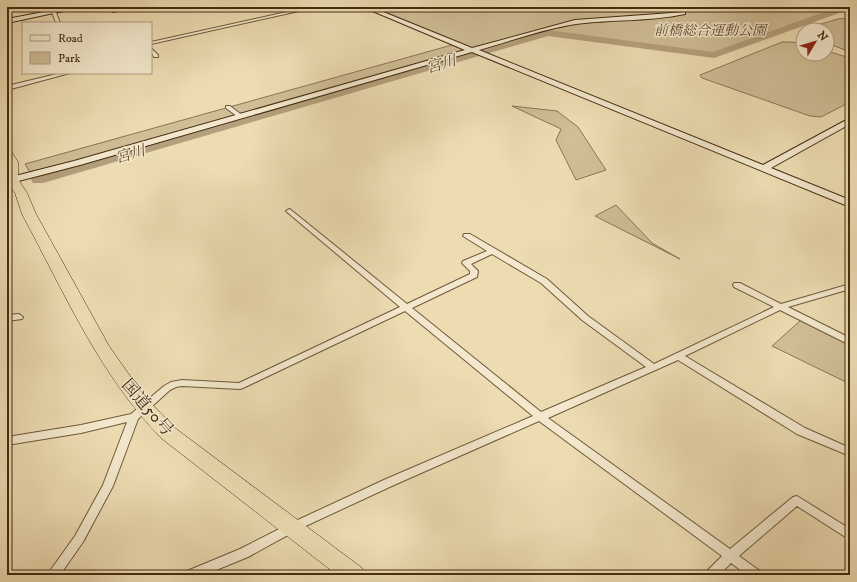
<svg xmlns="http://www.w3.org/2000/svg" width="857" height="582" viewBox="0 0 857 582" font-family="'IM FELL DW Pica','Noto Serif JP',serif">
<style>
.green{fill:#d0be97;stroke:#8a7654}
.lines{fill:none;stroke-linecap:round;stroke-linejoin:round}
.stream{stroke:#877252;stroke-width:1.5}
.river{fill:#b4a07c;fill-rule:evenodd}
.street-casing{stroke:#6e593a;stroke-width:2}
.secondary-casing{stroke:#442d12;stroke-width:2}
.highway-casing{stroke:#442d12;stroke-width:1}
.street{fill:#f3e8cd;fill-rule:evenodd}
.secondary{fill:#f3e8cd;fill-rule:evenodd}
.highway{fill:#eddcb2;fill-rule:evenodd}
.labels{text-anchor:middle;stroke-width:3;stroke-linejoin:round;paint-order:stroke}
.far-park-label{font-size:14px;font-style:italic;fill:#604a2d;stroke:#f3e8cd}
.far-water-label{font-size:15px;font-style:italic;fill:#604a2c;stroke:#f3e8cd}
.street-label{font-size:17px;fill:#442d12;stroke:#f3e8cd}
</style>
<rect width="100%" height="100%" fill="#eddcb2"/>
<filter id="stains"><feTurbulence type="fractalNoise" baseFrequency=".005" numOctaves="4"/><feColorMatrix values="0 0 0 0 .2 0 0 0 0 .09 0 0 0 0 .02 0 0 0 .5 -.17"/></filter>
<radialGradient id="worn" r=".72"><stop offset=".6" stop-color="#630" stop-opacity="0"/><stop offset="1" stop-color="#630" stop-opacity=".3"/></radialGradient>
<g class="green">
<path d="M372,7H842L712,54L547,32L34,179L25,164L459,43Z"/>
<path d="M850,18V52L827,43V30H816L818,25L838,19Z"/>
<path d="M782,42H793L803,45V54H827V51L850,58V102L821,117L810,116L702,78L700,75Z"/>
<path d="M512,106L557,111L578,127L606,170L576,180L556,140L561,129Z"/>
<path d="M616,205L652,243L680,259L595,216Z"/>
<path d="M801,320L850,345V384L772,346Z"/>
</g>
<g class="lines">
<path class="stream" d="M841,9L850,12"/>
<path class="river" d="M838,7H850V9L714,58L548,36L43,183H33L31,180L33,177L548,30L713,52Z"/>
<g class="street-casing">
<g id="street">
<path d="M50,7H54L60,23H56Z"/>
<path d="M105,7H110L116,11L113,12Z"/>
<path d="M309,7H317L151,44V42Z"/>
<path d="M151,48L158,55V57H154L151,52Z"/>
<path d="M61,73H70L7,90V86Z"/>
<path d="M226,106H230L243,116L238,117L226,108Z"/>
<path d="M289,209L291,210L407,304L470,274V271L462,263L463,261L487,251L463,236L464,234H470L547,279L588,316L654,364L774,307L734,287L733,285L734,283H740L781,304L850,284V289L788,307L850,338V345L780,310L685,356L805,428L850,448V456L797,434L678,360L548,418L730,549L793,497L797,496L850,529V540L797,506L739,556L760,571L762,575H747L731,563L719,575H705L707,571L722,556L539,421L394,485L297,530L248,557L204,575H185L187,571L240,549L289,524L386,479L533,416L405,311L243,388L240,389L182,386L176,387L170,390L138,419L113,486L83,542L60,575H47L75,536L103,485L127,422L81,433L7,445V437L81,425L131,414L164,386L171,382L182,380L239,383L400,307L287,212L286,211ZM492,254L541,283L582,320L646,367L541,412L412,308L477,277L478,271L471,264Z"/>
<path d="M19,314L23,317L22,319L7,321V315Z"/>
</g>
</g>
<g class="secondary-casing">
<g id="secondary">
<path d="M69,7H82L7,23V19Z"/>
<path d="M363,7H371L472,48L575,20L685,12V14C649,22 612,19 576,24C543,29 511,41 479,50L763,165L850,118V124L771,168L850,200V207L472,52L80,165L7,184V178L74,161L465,50Z"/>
</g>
</g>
<g class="highway-casing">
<path id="highway" d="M7,150L11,151L18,162V179L27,193L36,214L109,346L144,396L175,428L362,568L365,575H337L161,438C99,374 64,292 22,214L15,193L7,182Z"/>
</g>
<use href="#street" class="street"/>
<use href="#secondary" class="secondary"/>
<use href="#highway" class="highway"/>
</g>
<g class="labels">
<g class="far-park-label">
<text x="710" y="35">前橋総合運動公園</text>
</g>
<g class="far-water-label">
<text transform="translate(441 64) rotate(-16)" y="5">宮川</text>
<text transform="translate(130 154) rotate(-16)" y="5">宮川</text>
</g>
<g class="street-label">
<text transform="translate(148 407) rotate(49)" y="6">国道50号</text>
</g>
</g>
<rect width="857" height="582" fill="none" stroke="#eddcb2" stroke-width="24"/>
<rect x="8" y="8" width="841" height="566" fill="none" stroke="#442d12" stroke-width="2"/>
<rect x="12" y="12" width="833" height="558" fill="none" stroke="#442d12"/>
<rect x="22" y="22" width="130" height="52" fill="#f3e8cd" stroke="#ad9d82"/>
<rect x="30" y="35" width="20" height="6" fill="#f3e8cd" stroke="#ad9d82"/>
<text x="58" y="42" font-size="12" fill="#442d12">Road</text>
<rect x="30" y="52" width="20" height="12" fill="#d0be97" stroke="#ad9d82"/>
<text x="58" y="62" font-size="12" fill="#442d12">Park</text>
<g transform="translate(815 42) rotate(52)"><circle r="19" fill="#f3e8cd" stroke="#ad9d82"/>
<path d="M0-3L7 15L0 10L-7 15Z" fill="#8f2418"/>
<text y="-6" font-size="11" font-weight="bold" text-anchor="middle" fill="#442d12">N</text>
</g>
<rect width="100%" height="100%" filter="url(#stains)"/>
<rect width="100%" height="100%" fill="url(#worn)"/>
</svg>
